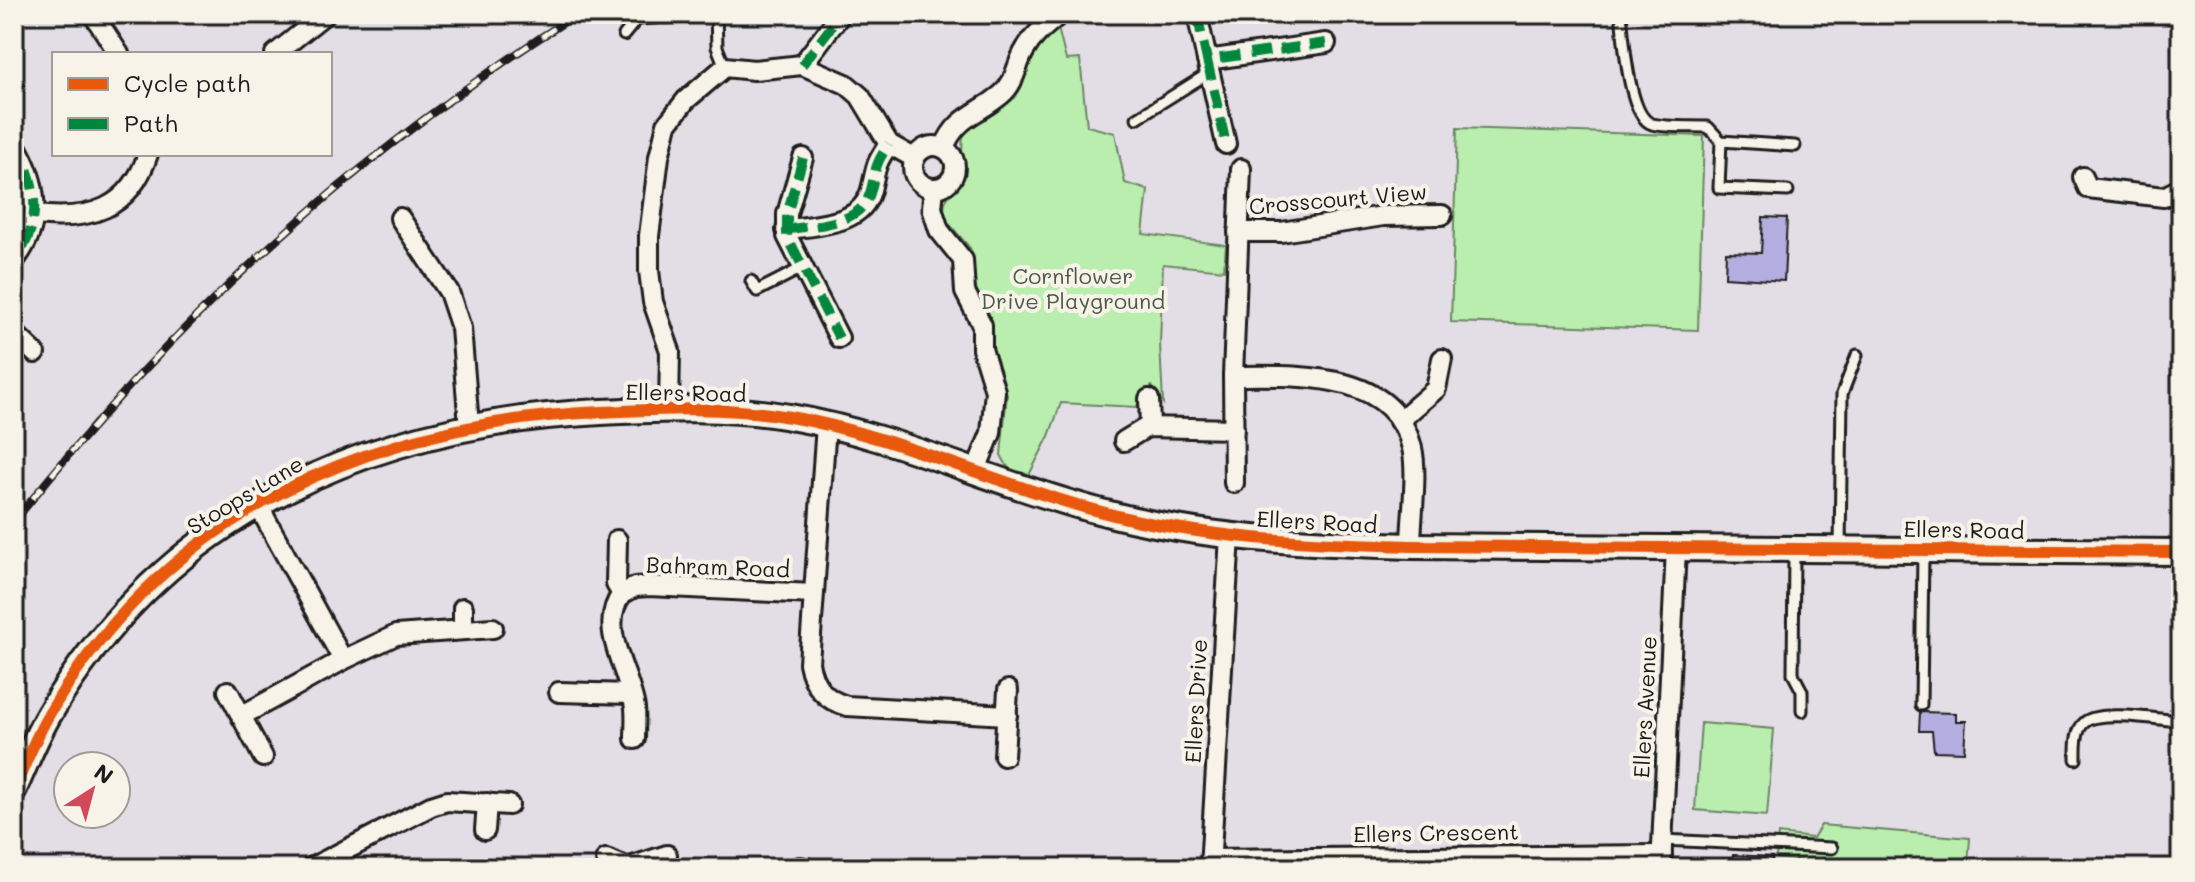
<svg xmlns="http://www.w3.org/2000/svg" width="2195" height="882" viewBox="0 0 2195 882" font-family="Mali,sans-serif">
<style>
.green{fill:#baeeae;stroke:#6b8565;stroke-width:2}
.building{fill:#b3aedf;stroke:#1c1c1c;stroke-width:2}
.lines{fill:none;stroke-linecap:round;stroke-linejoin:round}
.service-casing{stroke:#1c1c1c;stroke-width:15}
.minor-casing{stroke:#1c1c1c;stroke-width:24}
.tertiary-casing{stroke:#1c1c1c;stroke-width:30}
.service{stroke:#f7f3e8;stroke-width:9}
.minor{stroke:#f7f3e8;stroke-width:18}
.tertiary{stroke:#f7f3e8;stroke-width:24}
.rail-casing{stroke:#1c1c1c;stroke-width:8}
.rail{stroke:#f7f3e8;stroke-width:5;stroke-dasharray:15;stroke-linecap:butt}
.quiet{stroke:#00873e;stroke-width:10;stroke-dasharray:20 10;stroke-linecap:butt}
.cycleway-casing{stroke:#f7f3e8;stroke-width:17}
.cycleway{stroke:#e8590c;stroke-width:12}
.labels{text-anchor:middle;stroke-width:8;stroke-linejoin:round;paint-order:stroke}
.street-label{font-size:22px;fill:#1c1c1c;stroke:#f7f3e8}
.park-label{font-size:22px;fill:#4b5b48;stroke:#f7f3e8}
</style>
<rect width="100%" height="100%" fill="#e3dee5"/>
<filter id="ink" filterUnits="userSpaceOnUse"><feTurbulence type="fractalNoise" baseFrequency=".0125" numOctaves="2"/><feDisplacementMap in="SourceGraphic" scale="16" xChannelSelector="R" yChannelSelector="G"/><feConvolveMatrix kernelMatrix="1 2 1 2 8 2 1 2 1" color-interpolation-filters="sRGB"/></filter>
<g filter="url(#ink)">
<g class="green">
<path d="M1058,28L1066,60L1080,59L1087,126L1115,133L1125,183L1148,190L1143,234L1226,245L1224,270L1163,264L1160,344L1163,403L1152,386L1140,396L1137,407L1061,403L1049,436L1029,475L1010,471L1001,455L1007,394L993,353L990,318L973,282L974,259L970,248L946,220L944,212L945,202L961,176L963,133L967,126L993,114L1014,94L1046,34Z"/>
<path d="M1457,128L1704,136L1698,330L1451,322Z"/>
<path d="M1701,723L1774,729L1767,816L1695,810Z"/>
<path d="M1821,825L1970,838L1968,868H1845L1844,865L1776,858L1778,834L1813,838Z"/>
</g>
<g class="building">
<path d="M1763,217L1787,218L1784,281L1725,277L1726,252L1761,253Z"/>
<path d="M1920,712L1956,713V721H1966L1964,752L1934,751L1932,731H1919Z"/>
<path d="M1733,855L1772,857L1771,868H1732Z"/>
</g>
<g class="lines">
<g class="service-casing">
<g id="service">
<path d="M716,14L717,47L725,67"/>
<path d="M1621,14C1624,37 1628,117 1652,124C1669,128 1691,126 1708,127L1721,141L1795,146"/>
<path d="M624,35L637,19L716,14"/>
<path d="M1137,118L1209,73"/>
<path d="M1721,141L1719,188L1788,191"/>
<path d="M751,281L757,291L802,268"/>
<path d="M1840,549L1842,394L1857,355"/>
<path d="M1794,552L1793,674L1802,691V711"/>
<path d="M1921,705L1923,553"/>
<path d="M2076,759C2076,747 2075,730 2085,722C2101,709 2161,720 2181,721"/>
<path d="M1663,840L1832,848"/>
</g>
</g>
<g class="minor-casing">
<g id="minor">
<path d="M93,14L119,54"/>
<path d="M1197,14L1207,60L1326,43"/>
<path d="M275,54L325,14"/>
<path d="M1207,60L1226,144"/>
<path d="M802,65L841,14"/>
<path d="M14,143C38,182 44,223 14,261"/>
<circle cx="934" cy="167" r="21"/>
<path d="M944,148C956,116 979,114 1002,94C1016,82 1016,64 1025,50C1033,35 1047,25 1060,14"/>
<path d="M803,158L787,214V236L839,338"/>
<path d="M1241,169L1233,376C1296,376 1393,369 1412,448C1418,474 1411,519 1411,546"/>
<path d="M2083,177L2088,188L2164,197L2181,188"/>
<path d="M934,188L932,208L939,230L963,260L965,292L982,325V349L995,391L991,433L975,472"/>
<path d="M36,215C89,221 130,210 148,154"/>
<path d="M400,218L449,292L461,328L469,425"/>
<path d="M786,230C817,224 862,226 871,190C877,166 874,166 889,144"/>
<path d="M1238,232H1281L1383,216L1442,215"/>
<path d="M14,333L35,353"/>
<path d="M1233,376L1234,483"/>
<path d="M1149,399L1150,427"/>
<path d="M669,409L670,351L653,302L649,271V236L659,157L667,124L686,100L725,67L754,70L802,65L846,84L860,96L889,144L914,158"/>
<path d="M1399,421L1436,389L1442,359"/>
<path d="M826,425L809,663C813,685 824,700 847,706L1007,715"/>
<path d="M1124,441L1147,427L1234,429"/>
<path d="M258,505L343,660"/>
<path d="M617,540L616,584L622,594"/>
<path d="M463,608V630"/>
<path d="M228,691L263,757"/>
<path d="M559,692L631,694"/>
<path d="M241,716L343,660L396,635L493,628"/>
<path d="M635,739C635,729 636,718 635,708C630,673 596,627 622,594L635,587L649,586L813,594"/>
<path d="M1004,756L1008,690"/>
<path d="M485,830L487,803"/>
<path d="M606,859L629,868"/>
<path d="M1210,859L1662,855"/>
<path d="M630,867L667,855"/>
<path d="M800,867L806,868"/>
<path d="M311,868L431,806L447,801L509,805"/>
<path d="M1210,868L1230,536"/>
<path d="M1661,868L1676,548"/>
</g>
</g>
<g class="tertiary-casing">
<path id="tertiary" d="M14,789C26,763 36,735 51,711C171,509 374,423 601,412C663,409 728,406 790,417C895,435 995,484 1098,511C1201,539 1305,543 1411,546L2181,552"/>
</g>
<use href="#service" class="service"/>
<use href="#minor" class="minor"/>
<use href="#tertiary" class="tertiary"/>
<g class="rail-casing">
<path id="rail" d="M14,522C175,317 357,153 577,14"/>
</g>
<use href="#rail" class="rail"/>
<g class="quiet">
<path d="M1197,14L1207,60L1326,43"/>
<path d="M1207,60L1226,144"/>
<path d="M802,65L841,14"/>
<path d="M14,143C38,182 44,223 14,261"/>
<path d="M803,158L787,214V236L839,338"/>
<path d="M786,230C817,224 862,226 871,190C877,166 874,166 889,144"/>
</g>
<g class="cycleway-casing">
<path id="cycleway" d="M14,789C26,763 36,735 51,711C171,509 374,423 601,412C663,409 728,406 790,417C895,435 995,484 1098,511C1201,539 1305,543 1411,546L2181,552"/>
</g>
<use href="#cycleway" class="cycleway"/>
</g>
</g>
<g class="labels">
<g class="street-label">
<text transform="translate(1338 199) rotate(-5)" y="8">Crosscourt View</text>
<text transform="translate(686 393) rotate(1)" y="8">Ellers Road</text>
<text transform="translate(245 495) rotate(-31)" y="8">Stoops Lane</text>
<text transform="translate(1317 522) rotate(3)" y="8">Ellers Road</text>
<text transform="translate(1964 530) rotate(1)" y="8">Ellers Road</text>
<text transform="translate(718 567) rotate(2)" y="8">Bahram Road</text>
<text transform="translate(1196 701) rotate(-87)" y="8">Ellers Drive</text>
<text transform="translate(1645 707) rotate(-87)" y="8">Ellers Avenue</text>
<text transform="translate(1436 833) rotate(-1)" y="8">Ellers Crescent</text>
</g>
<g class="park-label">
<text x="1073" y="284">Cornflower<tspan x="1073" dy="25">Drive Playground</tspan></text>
</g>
</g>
<rect width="2195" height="882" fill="none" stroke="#f7f3e8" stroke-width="48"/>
<rect x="24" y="24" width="2147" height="834" fill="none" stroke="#1c1c1c" stroke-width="3" filter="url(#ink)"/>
<rect x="52" y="52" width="280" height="104" fill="#f7f3e8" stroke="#9f9d96" stroke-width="2"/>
<rect x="68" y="78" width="40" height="12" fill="#e8590c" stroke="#9f9d96" stroke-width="2"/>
<text x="124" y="92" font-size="24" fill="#1c1c1c">Cycle path</text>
<rect x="68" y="118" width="40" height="12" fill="#00873e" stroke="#9f9d96" stroke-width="2"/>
<text x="124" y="132" font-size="24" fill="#1c1c1c">Path</text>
<g transform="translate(92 790) rotate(36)"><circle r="38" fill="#f7f3e8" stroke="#9f9d96" stroke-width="2"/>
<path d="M0-6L14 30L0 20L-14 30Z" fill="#d1495b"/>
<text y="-12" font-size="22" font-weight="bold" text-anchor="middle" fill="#1c1c1c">N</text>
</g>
</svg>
